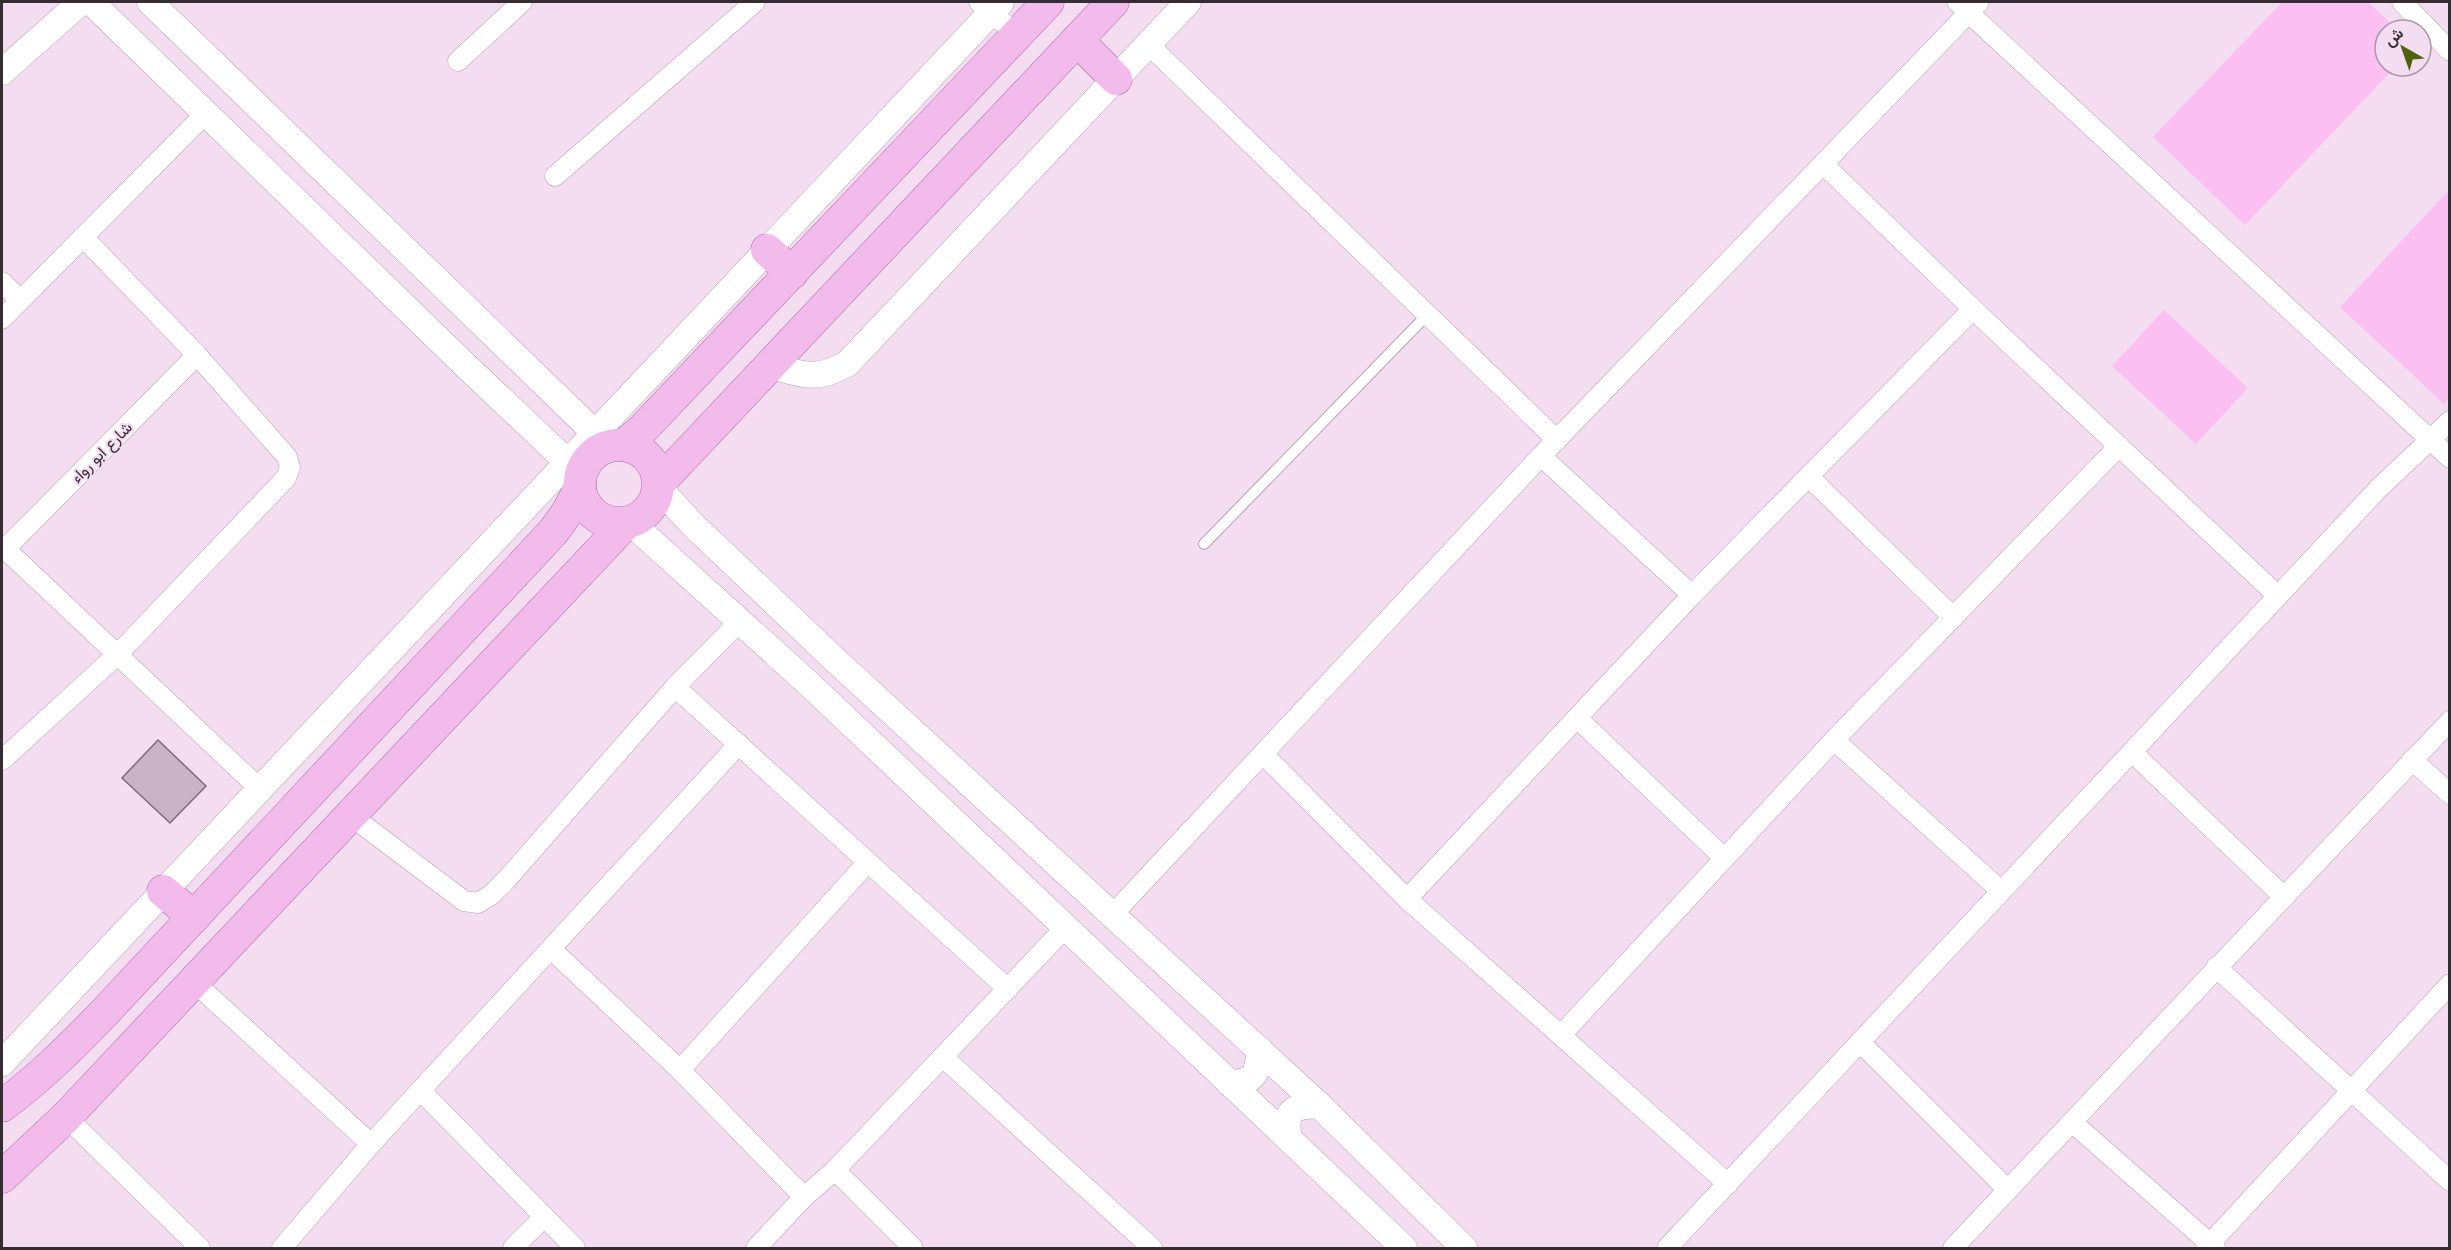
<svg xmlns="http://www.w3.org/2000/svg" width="2451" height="1250" viewBox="0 0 2451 1250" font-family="'PT Sans',Vazirmatn,sans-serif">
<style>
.green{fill:#fcbff2}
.building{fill:#c9b3c5;stroke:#7e6a7a;stroke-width:1.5}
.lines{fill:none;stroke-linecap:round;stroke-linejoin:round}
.service-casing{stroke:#b6a1b2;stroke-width:12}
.minor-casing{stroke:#b6a1b2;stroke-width:21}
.tertiary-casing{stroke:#b6a1b2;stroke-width:27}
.primary-casing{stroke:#ab6ca2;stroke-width:33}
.service{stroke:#fff;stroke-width:10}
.minor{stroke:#fff;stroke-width:20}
.tertiary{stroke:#fff;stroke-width:26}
.primary{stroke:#f2bbeb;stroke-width:32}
.labels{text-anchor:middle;stroke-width:4.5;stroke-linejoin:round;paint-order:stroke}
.street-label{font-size:16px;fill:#362d34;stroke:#f4ddf0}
</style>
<rect width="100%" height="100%" fill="#f4ddf0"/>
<g class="green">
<path d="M2282,2H2368L2398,30H2385V66H2396L2245,225L2153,137Z"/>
<path d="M2449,190L2450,398L2444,404L2340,307Z"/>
<path d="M2164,310L2248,388L2196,444L2112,366Z"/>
</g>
<path class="building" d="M158,740L206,786L170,823L122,778Z"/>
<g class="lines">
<g class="service-casing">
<path id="service" d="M1204,544L1428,314"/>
</g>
<g class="minor-casing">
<g id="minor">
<path d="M979,2L1017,35"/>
<path d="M1957,2L2450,458"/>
<path d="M2402,2L2450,51"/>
<path d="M1148,44L1557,440"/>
<path d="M458,61L522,2"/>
<path d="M1824,165L1973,309L2278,596"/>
<path d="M555,176L755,2"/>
<path d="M2,282L20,300"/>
<path d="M2,319L206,113"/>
<path d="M1541,456L1692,595"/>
<path d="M1809,477L1953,617"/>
<path d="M2,546L260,789"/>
<path d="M5,549L197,355"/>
<path d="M675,687L1008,989"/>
<path d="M1577,718L1724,858"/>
<path d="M1834,740L2000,890"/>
<path d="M2132,752L2284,897"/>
<path d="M1263,754L1407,899L1728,1184"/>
<path d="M2,760L117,655L286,478L290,467L287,457L197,355L83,237"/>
<path d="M2412,760L2450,794"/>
<path d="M350,815L464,901L478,903L491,895L507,879L675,687L741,620"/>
<path d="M1407,899L1692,595L1973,309"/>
<path d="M1113,914L1541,456L1979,2"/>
<path d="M551,949L680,1070L804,1197"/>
<path d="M2216,967L2450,1181"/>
<path d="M193,981L371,1144"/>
<path d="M1561,1035L1834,740L2119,446"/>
<path d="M1860,1042L2008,1190"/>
<path d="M943,1057L1152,1248"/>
<path d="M680,1070L867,863"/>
<path d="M421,1091L575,1248"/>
<path d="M66,1117L200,1248"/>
<path d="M2073,1123L2215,1248"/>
<path d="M835,1170L913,1248"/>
<path d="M282,1248L371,1144L739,744"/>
<path d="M513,1248L544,1217"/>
<path d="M756,1248L804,1197L835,1170L1065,928"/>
<path d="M1667,1248L2379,488L2450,421"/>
<path d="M1953,1248L2450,721"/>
<path d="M2206,1248L2450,984"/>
</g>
</g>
<g class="tertiary-casing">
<g id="tertiary">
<path d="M91,2L465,365L578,472"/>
<path d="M150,2L595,433L610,442"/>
<path d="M2,72L81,2"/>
<path d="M768,365C802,374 814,382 847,364L1188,2"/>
<path d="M659,488L692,524L833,658L1319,1105L1464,1248"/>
<path d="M630,522L808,683L1404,1248"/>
<path d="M2,1063L1001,2"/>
<path d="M1229,1083C1256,1082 1257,1074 1260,1050"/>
<path d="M1289,1139C1284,1111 1291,1106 1319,1105"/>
</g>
</g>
<g class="primary-casing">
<g id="primary">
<path d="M1077,40L1116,79"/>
<path d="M767,250L792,273"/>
<circle cx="619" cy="484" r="39"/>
<path d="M624,445L640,432L1048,2"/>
<path d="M659,483L1113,2"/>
<path d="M163,891L194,917"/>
<path d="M2,1106C39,1079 72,1046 104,1013L553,532C565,516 575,503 580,484"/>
<path d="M2,1177L66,1117L626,523"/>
</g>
</g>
<use href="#service" class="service"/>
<use href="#minor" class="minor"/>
<use href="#tertiary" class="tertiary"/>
<use href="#primary" class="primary"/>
</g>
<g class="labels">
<g class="street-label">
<text transform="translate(101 452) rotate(-45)" y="6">شارع ابو رواء</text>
</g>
</g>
<rect width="2451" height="1250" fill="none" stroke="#362d34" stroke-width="6"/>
<g transform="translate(2403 48) rotate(320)"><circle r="28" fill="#f4ddf0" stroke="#a897a5" stroke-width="1.5"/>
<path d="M0-4.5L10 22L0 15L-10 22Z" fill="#4f6209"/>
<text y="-9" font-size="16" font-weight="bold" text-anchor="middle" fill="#362d34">ش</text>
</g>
</svg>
